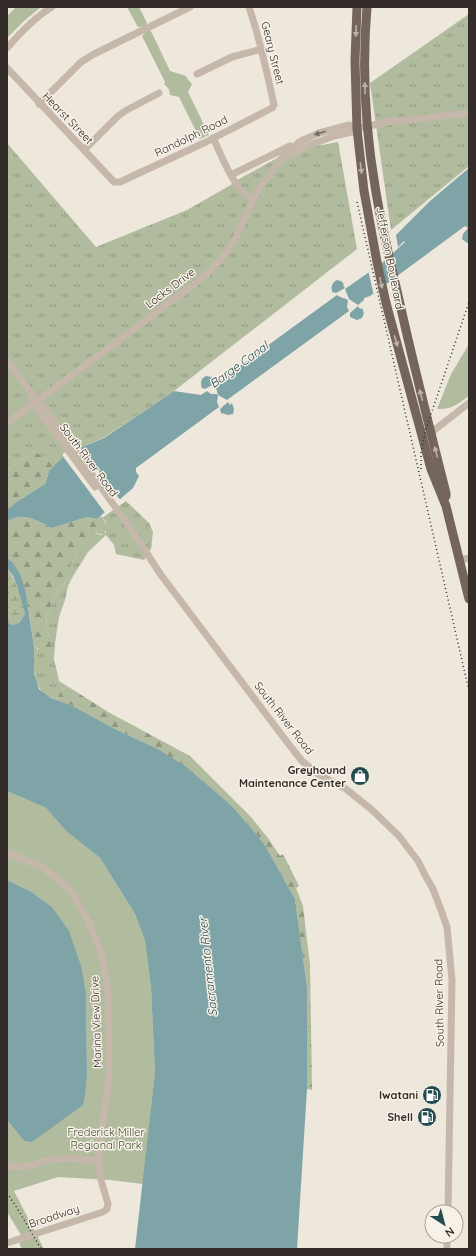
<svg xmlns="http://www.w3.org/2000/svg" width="476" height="1256" viewBox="0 0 476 1256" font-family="Quicksand,sans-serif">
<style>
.grass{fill:url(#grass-tufts)}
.forest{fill:url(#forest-firs)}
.wetland{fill:url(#wetland-marsh)}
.green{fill:#b1bb9e}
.water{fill:#7fa4a8}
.pier{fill:#eee7dc}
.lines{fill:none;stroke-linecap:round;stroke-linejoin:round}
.minor{stroke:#c5b7aa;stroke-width:7}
.major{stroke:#73645c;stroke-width:9}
.rail{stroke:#332c28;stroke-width:1.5;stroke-dasharray:1 3;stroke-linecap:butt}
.oneway{fill:#bcb2a9}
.oneway2{fill:#756b62}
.labels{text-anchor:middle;stroke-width:3;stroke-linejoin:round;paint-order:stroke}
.street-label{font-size:11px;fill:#332c28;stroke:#f7f1e8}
.poi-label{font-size:11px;font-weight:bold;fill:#332c28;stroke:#f7f1e8;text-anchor:end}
.park-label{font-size:11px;fill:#424e30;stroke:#f7f1e8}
.water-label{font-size:12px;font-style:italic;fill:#244b4f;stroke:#f7f1e8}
</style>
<defs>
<pattern id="grass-tufts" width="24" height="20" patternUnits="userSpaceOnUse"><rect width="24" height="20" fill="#b1bb9e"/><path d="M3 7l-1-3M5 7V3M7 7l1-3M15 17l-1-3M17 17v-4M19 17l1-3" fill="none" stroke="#919881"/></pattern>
<pattern id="forest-firs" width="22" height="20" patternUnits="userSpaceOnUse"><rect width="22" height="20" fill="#b1bb9e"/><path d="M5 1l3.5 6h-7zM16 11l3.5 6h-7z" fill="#919881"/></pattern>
<pattern id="wetland-marsh" width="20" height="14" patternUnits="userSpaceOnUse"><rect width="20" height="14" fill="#b1bb9e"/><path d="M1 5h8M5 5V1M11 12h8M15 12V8" fill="none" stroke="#919881"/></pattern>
</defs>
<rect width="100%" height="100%" fill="#eee7dc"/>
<g class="grass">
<path d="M469,14V166L391,230L370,83Z"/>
<path d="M338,142L357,249L174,391L103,438L67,453L55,466L35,451L7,470V143L96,247L187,210L229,186L239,179L290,151Z"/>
<path d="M126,501L149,523L153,532L151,549L144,560L116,554L114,545L106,535L88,552L72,578L68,586L65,600L59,617L55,643L54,659L59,681L67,686L60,692L57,700C30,690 34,671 34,647L38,649L49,636L46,629L47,615L59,590L70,576V564L78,556L93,529L97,534L101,535L106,532V522L102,518Z"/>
</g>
<g class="forest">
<path d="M35,451L55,466L49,471L45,484L15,503L7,510V470Z"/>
<path d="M101,516L108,527C103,536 100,536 93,530C91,545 80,554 70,564V576L59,590L47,615L46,629L52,643L49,648L44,650L34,647C30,620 28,577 7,558V521C26,512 35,520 52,528L87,517L97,519Z"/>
<path d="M67,686L110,713L190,756L250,816L268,838L280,856L283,854L299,886L296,888L303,906L310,965L312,1090L307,1089V987L295,899L266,847L247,823L232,806L210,788L156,748L119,731L71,705L57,700L60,692Z"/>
</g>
<path class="wetland" d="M7,568C17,582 21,597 25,614L20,622L13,625L7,622Z"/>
<g class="green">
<path d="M16,7H41L24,21L7,38V16Z"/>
<path d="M127,7H139L147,23L145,26L138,27Z"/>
<path d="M147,31H151L170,71L186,76L188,80L192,84L188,92L209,135L200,139L179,97L170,95L169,89L164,84L165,82L142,36Z"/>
<path d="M469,344V396C457,404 452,410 437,409L451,374Z"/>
<path d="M7,791L46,808L66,831L100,858L135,914L145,941L151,988L155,1072L143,1184L110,1180L58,1177L14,1191L44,1249H22L19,1243L21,1242V1235L7,1212V1120L24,1141L87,1074L86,993L51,906L30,891L7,880Z"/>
</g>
<g class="water">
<path d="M469,168V241L467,243L462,239L463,234L468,228L465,226L370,296L364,298V300L358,305L349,299L345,289L382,263L405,242L404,241L398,247L396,235L430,201Z"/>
<path d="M337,280L341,281L344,284L343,285L345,288L336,293L332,292C331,287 332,282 337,280Z"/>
<path d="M337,295C341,298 345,298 348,300L347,307L349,311L227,400L218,395L215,384Z"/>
<path d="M358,306L360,309L362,308L364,313L362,318L357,320L350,317V313Z"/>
<path d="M206,376L212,377L214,379L212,381L214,384L205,389L202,388C200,383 201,378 206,376Z"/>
<path d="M174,391L201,395L207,391L211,394H217L218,396L217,402L219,407L136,468V472L139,476L133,488L97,519L87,517L52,528C35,520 26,512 7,521V510L15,503L45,484L49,471L67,453L104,438Z"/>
<path d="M228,402L230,405L232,403L234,409L233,414L228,415L221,413L220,409Z"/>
<path d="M7,558L13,563L21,576L26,593L34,647V674L39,689L51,698L71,705L119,731L156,748L185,766L232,806L257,835L266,847L295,899L307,987V1089L297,1249H135L155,1072L151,988L145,941L135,914L100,858L66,831L46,808L7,791V622L13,625L20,622L25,614L17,586L13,576L7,568Z"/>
<path d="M7,880L30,891L51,906L69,931L81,966L86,993L87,1074L85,1096L83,1105L32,1142L24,1141L7,1120Z"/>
</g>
<g class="pier">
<path d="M380,262L386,287L374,296L368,270Z"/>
<path d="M79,446L121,501L106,514L62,455L66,451Z"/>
</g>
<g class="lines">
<g class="minor">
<path d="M7,48C20,33 35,17 52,7"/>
<path d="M7,68L114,182H120L206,142L272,108L274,105C267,72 260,39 249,7"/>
<path d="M197,74L232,57L262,49"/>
<path d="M39,104L81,62L94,54L190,7"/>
<path d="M213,138C224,160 232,187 253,200"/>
<path d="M299,142L319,133L349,125L357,129"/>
<path d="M84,150L117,117L125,111L159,93"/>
<path d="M284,158L310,145L334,136L352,132L357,129L386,122L469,113"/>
<path d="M231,175L290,146"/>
<path d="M7,361L32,394L46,410L133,532L161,575L287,742L302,761L318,774L346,789L372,810L399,836L418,861L425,875L433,889L441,910L447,927L452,980L448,1212"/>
<path d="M31,400L95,487"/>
<path d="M7,423L203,278L222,258L236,238L253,200L260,188L279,161L289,150L303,140"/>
<path d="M428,435L469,403"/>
<path d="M459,560L469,558"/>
<path d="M7,852L41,867L50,873L68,888L75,897L89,922L101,953L106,976L108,999L109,1074L98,1161L101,1180L108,1204L107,1209L103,1212L7,1243"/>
<path d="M7,1165C25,1171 38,1161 55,1159C71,1157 83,1159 98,1161"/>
<path d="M447,1249V1236"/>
</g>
<g class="major">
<path d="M357,7L355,61L357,129L364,191L377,262L386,303L431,469L446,506L469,599"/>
<path d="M367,7C362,66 365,127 375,186C381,225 391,265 400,304C414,367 430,430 446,493V496"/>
</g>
<g class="rail">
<path d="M357,202L469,691"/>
<path d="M421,469V452L425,432L469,302"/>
<path d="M7,1193L19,1211L41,1249"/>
</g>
</g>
<defs><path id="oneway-solid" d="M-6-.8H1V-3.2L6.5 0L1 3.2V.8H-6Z"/></defs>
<g class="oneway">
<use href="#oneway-solid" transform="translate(356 31) rotate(92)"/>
<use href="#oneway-solid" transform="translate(365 88) rotate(-92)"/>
<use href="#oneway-solid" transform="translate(361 168) rotate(83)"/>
<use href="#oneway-solid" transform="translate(381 283) rotate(78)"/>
<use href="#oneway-solid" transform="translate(396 341) rotate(74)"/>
<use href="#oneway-solid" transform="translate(421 395) rotate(-105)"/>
<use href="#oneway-solid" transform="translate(436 452) rotate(-105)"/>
</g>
<use class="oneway2" href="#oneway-solid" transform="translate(320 133) rotate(162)"/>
<defs>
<g id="shop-disc" transform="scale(1)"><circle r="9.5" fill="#244b4f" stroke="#f7f1e8"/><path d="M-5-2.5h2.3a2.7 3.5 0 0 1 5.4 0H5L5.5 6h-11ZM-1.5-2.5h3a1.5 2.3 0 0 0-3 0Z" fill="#fff"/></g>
<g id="fuel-disc" transform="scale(1)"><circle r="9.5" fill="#244b4f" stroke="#f7f1e8"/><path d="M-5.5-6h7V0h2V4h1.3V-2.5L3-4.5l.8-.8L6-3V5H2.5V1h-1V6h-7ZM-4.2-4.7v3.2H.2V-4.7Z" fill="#fff"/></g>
</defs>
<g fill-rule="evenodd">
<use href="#shop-disc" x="360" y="776"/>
<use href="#fuel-disc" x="432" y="1095"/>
<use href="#fuel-disc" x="427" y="1117"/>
</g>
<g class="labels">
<g class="street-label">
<text transform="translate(273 53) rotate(76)" y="4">Geary Street</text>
<text transform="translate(68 118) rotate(46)" y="4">Hearst Street</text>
<text transform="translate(191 136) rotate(-26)" y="4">Randolph Road</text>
<text transform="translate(390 258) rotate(79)" y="4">Jefferson Boulevard</text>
<text transform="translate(170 288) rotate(-37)" y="4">Locks Drive</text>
<text transform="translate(89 460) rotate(53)" y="4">South River Road</text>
<text transform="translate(284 718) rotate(52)" y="4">South River Road</text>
<text transform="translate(439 1003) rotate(-91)" y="4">South River Road</text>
<text transform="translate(96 1022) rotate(-92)" y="4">Marina View Drive</text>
<text transform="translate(54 1216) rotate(-18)" y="4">Broadway</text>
</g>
<g class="poi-label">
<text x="346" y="774">Greyhound<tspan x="346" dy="13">Maintenance Center</tspan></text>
<text x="418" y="1099">Iwatani</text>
<text x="413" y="1121">Shell</text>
</g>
<g class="park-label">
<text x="106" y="1136">Frederick Miller<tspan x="106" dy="13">Regional Park</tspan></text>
</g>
<g class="water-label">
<text transform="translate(239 365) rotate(-36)" y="4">Barge Canal</text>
<text transform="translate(208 967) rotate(-96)" y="4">Sacramento River</text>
</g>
</g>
<rect width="476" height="1256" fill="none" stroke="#332c28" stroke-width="16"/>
<g transform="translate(444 1224) rotate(144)"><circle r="19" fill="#f7f1e8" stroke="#a9a29b"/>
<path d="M0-3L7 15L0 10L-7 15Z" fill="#244b4f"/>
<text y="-6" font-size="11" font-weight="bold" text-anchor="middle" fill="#332c28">N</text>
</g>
</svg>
